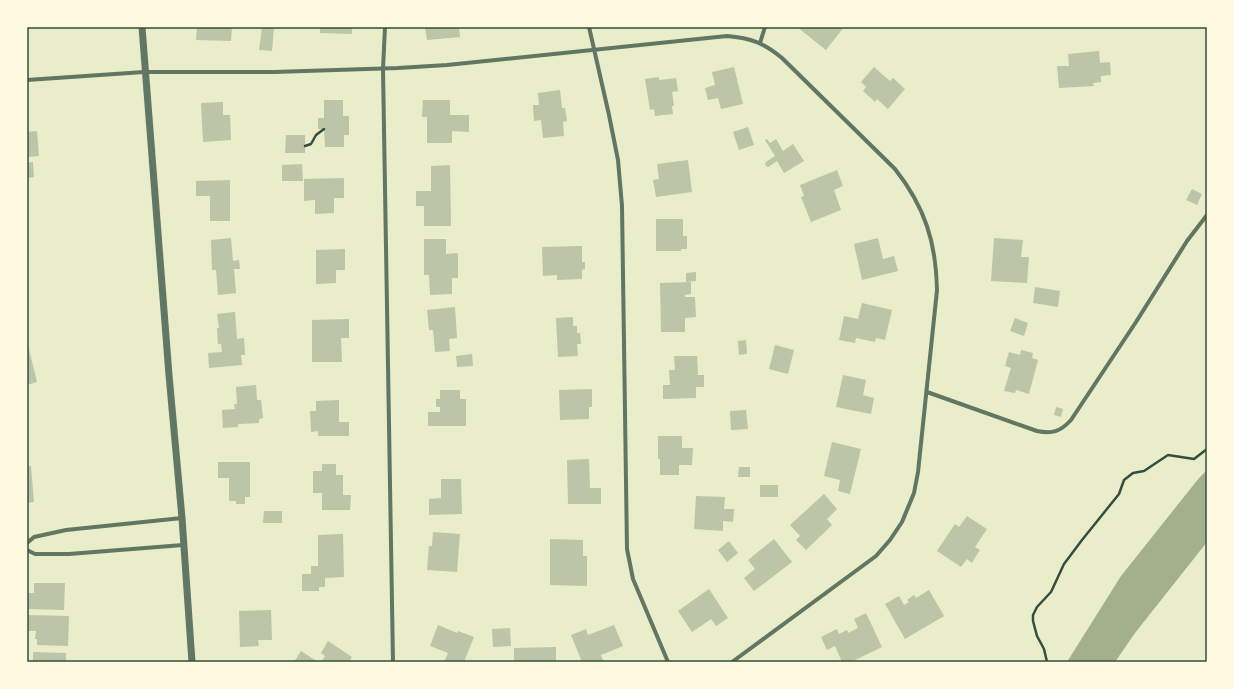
<svg xmlns="http://www.w3.org/2000/svg" width="1234" height="689" viewBox="0 0 1234 689" font-family="'PT Serif',serif">
<style>
.water{fill:#a3b18a}
.building{fill:#bcc5a7}
.lines{fill:none;stroke-linecap:round;stroke-linejoin:round}
.path{stroke:#344e41;stroke-width:2.5}
.minor{stroke:#617663;stroke-width:4}
.tertiary{stroke:#617663;stroke-width:7}
.neatline{fill:none;stroke:#344e41;stroke-width:1.5}
</style>
<rect width="100%" height="100%" fill="#e9edc9"/>
<path class="water" d="M1207,470V542L1135,633L1115,662H1067L1121,576L1199,478Z"/>
<g class="building">
<path d="M197,27H232L231,41L196,40Z"/>
<path d="M262,27H274L272,51L259,50Z"/>
<path d="M320,27H352V34L320,33Z"/>
<path d="M425,27H459L460,37L427,40Z"/>
<path d="M797,27H844L826,50Z"/>
<path d="M1099,51L1100,63L1110,62L1111,75L1101,76V82L1093,83L1094,86L1059,88L1057,66H1069L1068,54Z"/>
<path d="M734,67L743,104L721,109L718,98L708,100L705,88L715,85L712,72Z"/>
<path d="M874,67L890,81L893,78L905,89L888,109L877,99L875,102L863,91L866,87L861,82Z"/>
<path d="M659,77V80L676,78L678,91L672,92L674,106H672L673,114L655,116L654,109L650,110L645,79Z"/>
<path d="M560,90L562,108H565L567,121L563,122L564,136L543,138L541,120L534,121L533,105H539L538,93Z"/>
<path d="M324,100H343V116H349V135H344V147H325L324,129H318V118H324Z"/>
<path d="M423,100H450V115H469V132L452,131V143H427V117H422Z"/>
<path d="M223,102V115H230L231,140L203,142L201,103Z"/>
<path d="M748,127L754,145L739,150L733,132Z"/>
<path d="M37,131L39,156L27,157V132Z"/>
<path d="M286,135H305V153H285Z"/>
<path d="M767,139L770,143L776,139L783,151L793,144L804,161L784,173L777,161L768,167L765,165L766,162L775,156L765,140Z"/>
<path d="M688,160L692,192L656,197L653,180L659,179L657,164Z"/>
<path d="M33,162L34,177L27,178V163Z"/>
<path d="M302,164L303,181H282V165Z"/>
<path d="M450,165L451,226H424V206H416V191H431V166Z"/>
<path d="M837,170L843,186L834,190L841,210L811,222L801,197L804,196L800,185Z"/>
<path d="M344,178V198H334V213L315,214V200L304,201V179Z"/>
<path d="M230,180V221H210V196H196V181Z"/>
<path d="M1192,189L1202,194L1197,205L1186,200Z"/>
<path d="M656,219H683V236H687V249H681V251H656Z"/>
<path d="M231,238L233,261L239,260L240,269H234L236,293L218,295L216,270H212L211,240Z"/>
<path d="M878,238L883,259L894,256L898,271L862,280L854,244Z"/>
<path d="M994,238L1023,240L1021,257H1029L1027,283L991,281Z"/>
<path d="M424,239H446V254L458,253V278H452V294L430,295L429,275H424Z"/>
<path d="M582,246V262H585V269L582,270V279L557,280V275L543,276L542,247Z"/>
<path d="M345,249V270H336V283L316,284V250Z"/>
<path d="M696,272V281L686,282V273Z"/>
<path d="M691,282V294L685,295V297H695L696,317L685,318V332H661L660,283Z"/>
<path d="M1035,287L1060,291L1058,307L1033,303Z"/>
<path d="M862,303L892,310L885,340L876,338L875,342L856,338L855,343L839,340L844,316L858,319Z"/>
<path d="M455,307L457,338L449,339L450,351L435,352L433,330H429L427,310Z"/>
<path d="M235,312L237,339L244,338L245,355H241L242,365L209,368L208,353L222,352L221,344H218L217,328H219L217,314Z"/>
<path d="M573,317V326H577V333H580L581,344H577L578,356L558,357L556,318Z"/>
<path d="M1015,318L1028,323L1024,336L1010,331Z"/>
<path d="M349,319V338H341L342,362H312V320Z"/>
<path d="M746,340L747,354L739,355L738,341Z"/>
<path d="M27,341L37,382L27,385Z"/>
<path d="M775,345L794,350L788,374L769,369Z"/>
<path d="M1021,350L1033,353L1032,358L1038,360L1029,394L1016,390L1015,393L1004,391L1011,368L1005,366L1009,352L1020,355Z"/>
<path d="M472,354L473,366L457,367L456,356Z"/>
<path d="M674,356H697L698,375H704V387H696V398L663,399V385H670L669,370H675Z"/>
<path d="M843,375L866,380L863,395L874,398L871,414L836,407Z"/>
<path d="M256,385L257,400H261L263,418L259,419V423L238,424V427L223,428L222,410L235,409L234,404H237L236,387Z"/>
<path d="M592,389V407H589V419L560,420L559,390Z"/>
<path d="M440,390H460V399H466V426H428V412H440V407H436V399H440Z"/>
<path d="M339,400V422H349V436H318V431L311,432L310,411H316V401Z"/>
<path d="M1056,407L1063,409L1061,417L1054,415Z"/>
<path d="M746,410L748,429L731,430L730,411Z"/>
<path d="M658,436H682V448H693L692,465H679V475H660V459H658Z"/>
<path d="M832,442L861,449L850,494L838,491L840,480L824,476Z"/>
<path d="M589,459L590,488H601V504H568L567,460Z"/>
<path d="M218,462H250V497H245V504H236V501H229V478H218Z"/>
<path d="M322,464H336V475H343V495H351L350,510H322V493H313V471H322Z"/>
<path d="M27,466H31L34,502L27,503Z"/>
<path d="M739,467H750V477H738Z"/>
<path d="M441,479H461L462,514L429,515V499L441,498Z"/>
<rect x="760" y="485" width="18" height="12"/>
<path d="M824,494L837,509L827,519L832,525L806,550L796,540L800,536L790,525Z"/>
<path d="M696,496L725,497L724,509H734L733,522L723,521V531L694,529Z"/>
<path d="M264,511H282V523H263Z"/>
<path d="M967,516L987,529L975,547L980,550L972,563L967,559L961,567L937,551L955,524L959,527Z"/>
<path d="M433,532L460,534L457,572L427,570L429,546H432Z"/>
<path d="M343,534L344,577L325,578V587H319V591H302V574H311V566H318V535Z"/>
<path d="M550,539L583,540V556H587V586L550,585Z"/>
<path d="M774,539L792,562L754,591L744,578L755,569L748,560Z"/>
<path d="M729,541L738,553L727,562L718,550Z"/>
<path d="M34,583H65L64,610L27,609L28,593H34Z"/>
<path d="M709,589L728,618L716,626L711,619L692,632L678,611Z"/>
<path d="M929,590L944,616L905,639L885,604L899,596L904,605L909,602L907,600L914,595L916,598Z"/>
<path d="M271,610L272,640H258L259,646L240,647L239,611Z"/>
<path d="M866,613L882,647L851,662H842L835,646L827,650L821,637L837,629L839,634L847,630L848,633L858,628L854,619Z"/>
<path d="M27,615L69,616L68,646L37,645V639H35L36,631H27Z"/>
<path d="M438,625L457,633L458,631L474,637L464,662H444L448,653L430,646Z"/>
<path d="M614,625L623,646L601,655L604,662H582L571,635L586,629L588,635Z"/>
<path d="M510,628L511,646L493,647L492,629Z"/>
<path d="M328,641L352,657L349,662H321L325,656L321,653Z"/>
<path d="M556,647V662H514V648Z"/>
<path d="M301,651L318,662H294Z"/>
<path d="M33,652L66,653V662H33Z"/>
</g>
<g class="lines">
<g class="path">
<path d="M305,146L311,144L316,135L324,129"/>
<path d="M1047,662L1044,649L1037,636L1033,621V615L1037,607L1051,592L1064,564L1082,540L1119,494L1124,480L1133,473L1144,471L1168,455L1194,459L1207,449"/>
</g>
<g class="minor">
<path d="M385,27L383,69L393,662"/>
<path d="M589,27L609,115L618,160L622,206L627,549L633,579L668,662"/>
<path d="M760,43L765,27"/>
<path d="M27,80L144,72H274L398,68L447,65L727,36C751,38 764,43 782,58L895,169C925,207 936,242 937,290L918,472L914,493L902,522L890,540L876,556L732,662"/>
<path d="M927,392L1037,431C1052,434 1060,432 1071,420L1136,322L1187,241L1207,215"/>
<path d="M27,543L34,537L66,530L182,518"/>
<path d="M27,550L35,554H69L183,545"/>
</g>
<path class="tertiary" d="M142,27L169,375L182,518L192,662"/>
</g>
<rect width="1234" height="689" fill="none" stroke="#fefae0" stroke-width="56"/>
<rect x="28" y="28" width="1178" height="633" class="neatline"/>
</svg>
